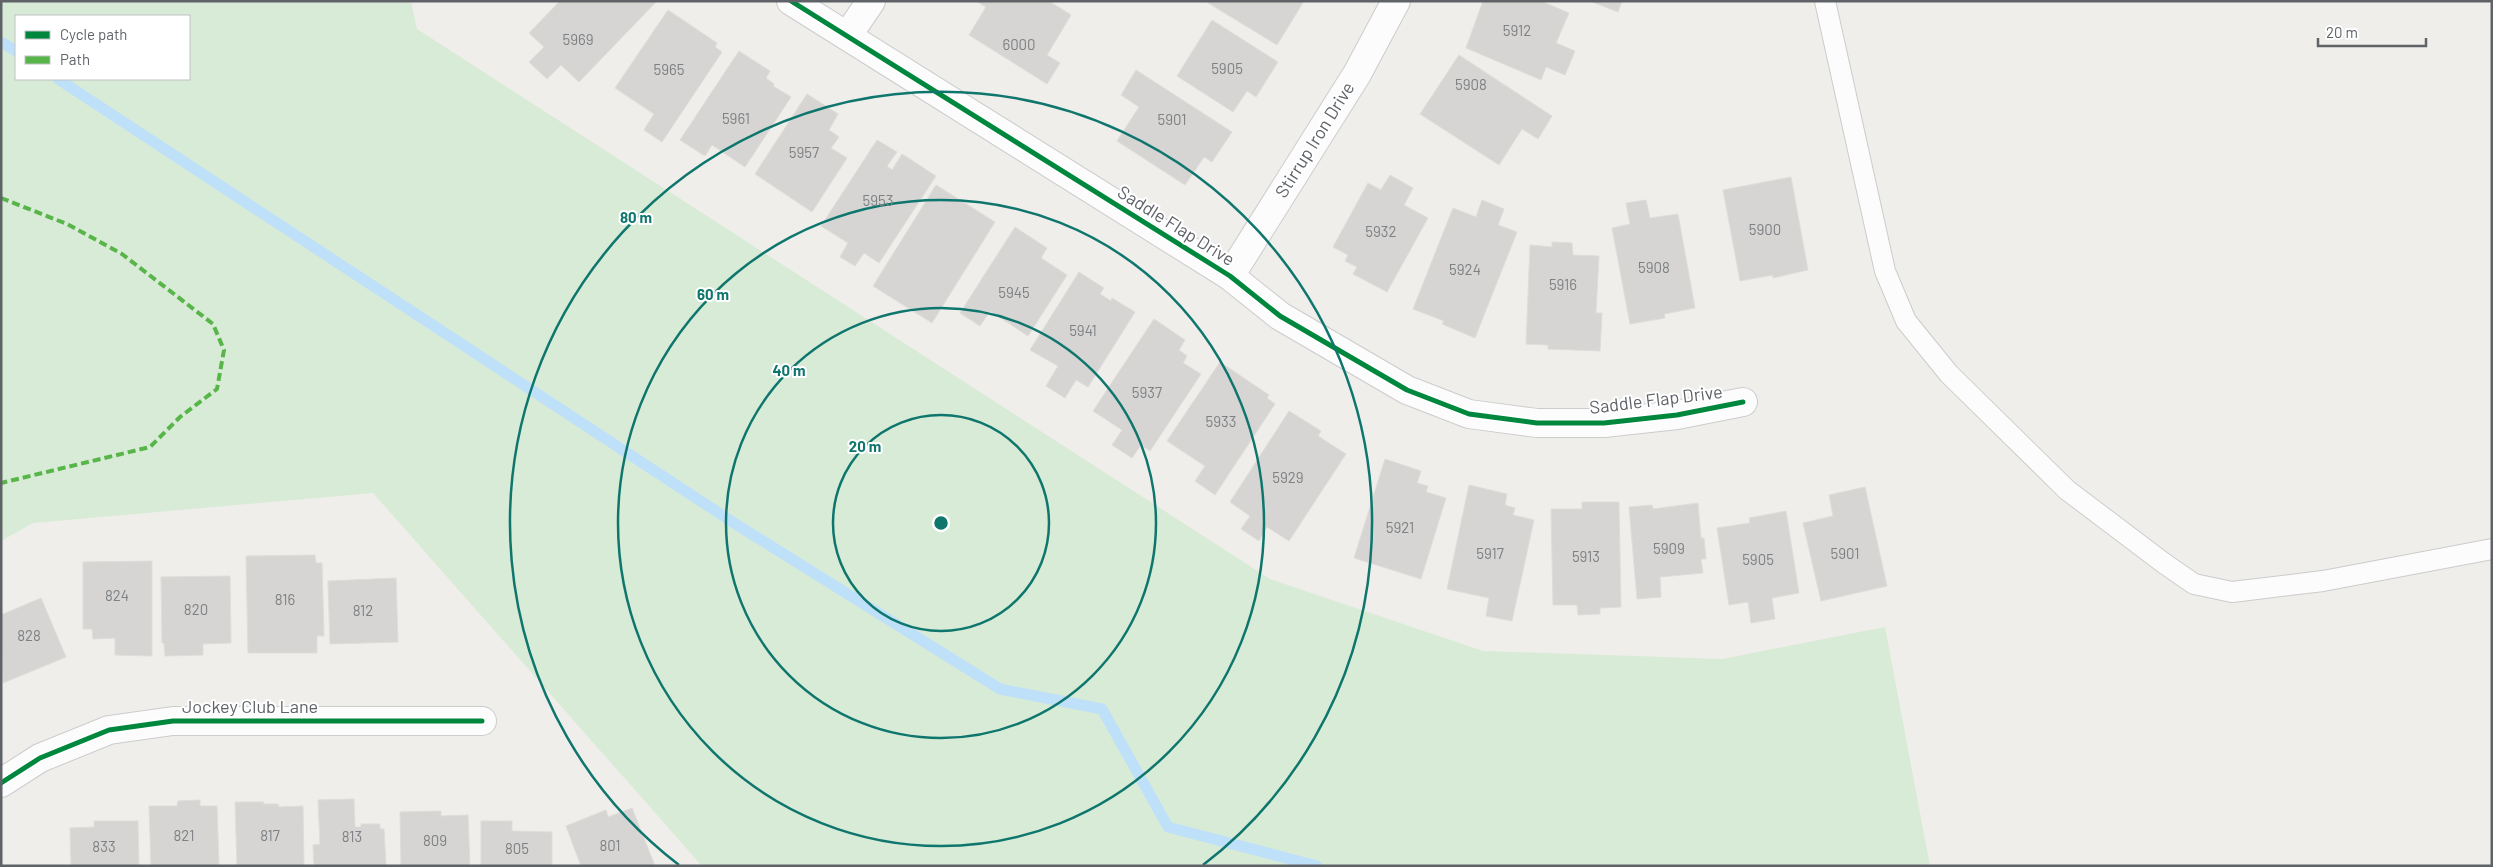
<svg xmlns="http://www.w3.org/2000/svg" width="2493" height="867" viewBox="0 0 2493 867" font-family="Barlow,sans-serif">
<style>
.green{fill:#d8ebd6;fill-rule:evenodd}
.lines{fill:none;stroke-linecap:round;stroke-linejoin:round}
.stream{stroke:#bfe0f9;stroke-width:11}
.building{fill:#d6d5d3;stroke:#deddd9}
.service-casing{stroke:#cbcccc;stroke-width:22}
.minor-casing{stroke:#cbcccc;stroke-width:30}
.service{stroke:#fdfcfc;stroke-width:20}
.minor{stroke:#fdfcfc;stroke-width:28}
.quiet{stroke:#58b549;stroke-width:4;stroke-dasharray:8 4;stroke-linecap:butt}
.cycleway-casing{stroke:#fff;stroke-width:8}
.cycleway{stroke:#00873e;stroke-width:5}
.ring{fill:none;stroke:#0f766e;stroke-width:2.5}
.labels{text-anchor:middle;stroke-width:4;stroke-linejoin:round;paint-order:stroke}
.number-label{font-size:15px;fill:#7e8184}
.street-label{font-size:18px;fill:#5f6368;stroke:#fff}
.centre{fill:#0f766e;stroke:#fff;stroke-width:2.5}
.ring-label{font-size:15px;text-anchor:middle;font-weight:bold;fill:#0f766e;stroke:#fff;stroke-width:4;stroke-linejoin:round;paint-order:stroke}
</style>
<rect width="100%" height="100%" fill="#efeeea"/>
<path class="green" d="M1,1H411L417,29L1270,579L1483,651L1722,659L1885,627L1930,866H702L373,493L33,523L1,541ZM16,16H189V79H16Z"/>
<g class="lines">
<g class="stream">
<path d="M1,42L16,51"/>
<path d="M58,79L734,523L1000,689L1102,709L1168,827L1317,866"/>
</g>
</g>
<g class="building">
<path d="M560,1H655L656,2L579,82L561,65L547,79L529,62L544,47L529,33Z"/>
<path d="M976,1H1049L1071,15L1047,55L1060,63L1047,84L969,35L986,7Z"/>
<path d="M1205,1H1304L1277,45Z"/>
<path d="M1483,1H1541L1569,13L1556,43L1575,51L1565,75L1546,67L1541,80L1466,48Z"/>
<path d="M1590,1H1622L1618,12Z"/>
<path d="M668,10L717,43L715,47L722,52L662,142L644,130L654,114L615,88Z"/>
<path d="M1212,20L1278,62L1256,97L1247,91L1233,112L1177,76Z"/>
<path d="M739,51L770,71L766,78L774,84L773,86L791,97L745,167L712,145L705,156L680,140Z"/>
<path d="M1459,55L1552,116L1538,139L1522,129L1499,165L1420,114Z"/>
<path d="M1136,70L1232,132L1212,162L1204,157L1185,185L1117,141L1139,107L1121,95Z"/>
<path d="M807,94L838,114L829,130L839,137L831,148L847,158L812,212L755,174Z"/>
<path d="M877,140L897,152L887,166L892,170L902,154L936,176L879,263L864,253L855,266L840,257L848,243L821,226Z"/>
<path d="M1390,175L1413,188L1404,205L1428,218L1387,292L1353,274L1357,267L1345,261L1348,255L1333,247L1368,183L1381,190Z"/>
<path d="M1791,177L1808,270L1773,278V275L1740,281L1723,190Z"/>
<path d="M936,185L995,222L932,323L873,286Z"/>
<path d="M1482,200L1504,209L1498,225L1517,232L1475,338L1442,324L1444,321L1413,309L1453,208L1476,217Z"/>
<path d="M1646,200L1650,218L1678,214L1695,308L1664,314L1665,318L1630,324L1612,228L1630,224L1626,203Z"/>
<path d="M1015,227L1047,248L1041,258L1067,275L1028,336L990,311L980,326L960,313Z"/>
<path d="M1552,242L1572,243L1573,255L1599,256L1596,313H1602L1600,351L1548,349V345L1526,344L1530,245L1552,247Z"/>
<path d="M1079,272L1104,288L1100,294L1111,301L1112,298L1135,312L1088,387L1076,380L1065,398L1046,386L1058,366L1030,350Z"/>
<path d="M1154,319L1185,340L1179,350L1187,356L1183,363L1201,374L1150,451L1141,445L1132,458L1112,445L1122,430L1093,411Z"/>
<path d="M1220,362L1269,395L1267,398L1275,404L1215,495L1195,481L1205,466L1167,441Z"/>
<path d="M1289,411L1321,431L1318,436L1346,454L1289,541L1267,527L1259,541L1241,529L1250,516L1230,502Z"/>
<path d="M1385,459L1421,471L1417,483L1428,486L1426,492L1446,498L1421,579L1354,558Z"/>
<path d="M1469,485L1507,494L1505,505L1515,508L1513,515L1534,520L1512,621L1486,616L1489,598L1447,589Z"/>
<path d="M1865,487L1887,586L1821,601L1803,523L1833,516L1829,495Z"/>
<path d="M1582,502H1619L1621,607L1600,608V614L1578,615L1577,605H1553L1551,509H1582Z"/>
<path d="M1698,503L1701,538H1704L1706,559H1701L1703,573L1660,577L1661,597L1637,599L1629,507L1652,505L1653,509Z"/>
<path d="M1786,511L1799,593L1772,598L1775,619L1751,623L1748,602L1729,605L1717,528L1750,523L1749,518Z"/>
<path d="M315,555L316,563H322L324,636H317V653H248L246,556Z"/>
<path d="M152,561V656L115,655V638L93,639L92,629H83V562Z"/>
<path d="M230,576L231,643L203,644V655L165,656L164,643H162L161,577Z"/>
<path d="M396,578L398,642L330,644L328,581Z"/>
<path d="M41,598L66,657L3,683L1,615Z"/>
<path d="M354,799L355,827H361V824H380V829H384L386,866H314L313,845L320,844L318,800Z"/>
<path d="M200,800V806H217L219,866H151L149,806H177L178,801Z"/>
<path d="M235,802H264L263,804H278L279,807L303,806L304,866H237Z"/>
<path d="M632,808L655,866H581L566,826L606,810L608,817Z"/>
<path d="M441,811V816L468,815L470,866H401L400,812Z"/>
<path d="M94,821H138L139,866H71L70,828L94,827Z"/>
<path d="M481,821H512V831L552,832V866H481Z"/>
</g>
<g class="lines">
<g class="service-casing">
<path id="service" d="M1825,1L1885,271L1906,321L1949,374L2067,490L2165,564L2194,584L2232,592L2323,581L2492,549"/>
</g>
<g class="minor-casing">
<g id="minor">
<path d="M791,1L1230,276L1280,316L1407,390L1469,414L1537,423H1604L1677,415L1743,402"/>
<path d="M848,35L871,1"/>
<path d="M1230,276L1357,74L1396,1"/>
<path d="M1,783L40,758L109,730L173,721H482"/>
</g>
</g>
<use href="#service" class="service"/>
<use href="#minor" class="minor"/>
<path class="quiet" d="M1,198L67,224L122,254L213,324L224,350L217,389L180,417L150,447L1,483"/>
<g class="cycleway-casing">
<g id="cycleway">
<path d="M791,1L1230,276L1280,316L1407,390L1469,414L1537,423H1604L1677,415L1743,402"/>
<path d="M1,783L40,758L109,730L173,721H482"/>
</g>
</g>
<use href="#cycleway" class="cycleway"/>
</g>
<g class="ring">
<circle cx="941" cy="523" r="108"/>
<circle cx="941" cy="523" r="215"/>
<circle cx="941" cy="523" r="323"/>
<path d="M679 865A431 431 0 1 1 1203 865"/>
</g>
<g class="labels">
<g class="number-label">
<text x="1517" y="36">5912</text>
<text x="578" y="45">5969</text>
<text x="1019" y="50">6000</text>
<text x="1227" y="74">5905</text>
<text x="669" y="75">5965</text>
<text x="1471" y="90">5908</text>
<text x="736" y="124">5961</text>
<text x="1172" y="125">5901</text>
<text x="804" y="158">5957</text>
<text x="878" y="206">5953</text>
<text x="1765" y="235">5900</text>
<text x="1381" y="237">5932</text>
<text x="1654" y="273">5908</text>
<text x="1465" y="275">5924</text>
<text x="1563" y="290">5916</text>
<text x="1014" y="298">5945</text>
<text x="1083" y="336">5941</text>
<text x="1147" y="398">5937</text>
<text x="1221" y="427">5933</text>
<text x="1288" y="483">5929</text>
<text x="1400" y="533">5921</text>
<text x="1669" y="554">5909</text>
<text x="1490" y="559">5917</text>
<text x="1845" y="559">5901</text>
<text x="1586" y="562">5913</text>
<text x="1758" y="565">5905</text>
<text x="117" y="601">824</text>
<text x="285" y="605">816</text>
<text x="196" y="615">820</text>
<text x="363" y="616">812</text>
<text x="29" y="641">828</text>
<text x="184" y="841">821</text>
<text x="270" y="841">817</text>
<text x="352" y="842">813</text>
<text x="435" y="846">809</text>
<text x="610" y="851">801</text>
<text x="104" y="852">833</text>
<text x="517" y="854">805</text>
</g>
<g class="street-label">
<text transform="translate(1315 140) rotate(-58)" y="6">Stirrup Iron Drive</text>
<text transform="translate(1176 226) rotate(32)" y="6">Saddle Flap Drive</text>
<text transform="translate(1656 400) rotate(-7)" y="6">Saddle Flap Drive</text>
<text x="250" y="713">Jockey Club Lane</text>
</g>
</g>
<circle cx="941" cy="523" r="8" class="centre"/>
<g class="ring-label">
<text x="636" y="223">80 m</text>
<text x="713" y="300">60 m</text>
<text x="789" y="376">40 m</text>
<text x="865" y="452">20 m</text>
</g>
<rect width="2493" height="867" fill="none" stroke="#5f6368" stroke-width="5"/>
<rect x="15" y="15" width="175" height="65" fill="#ffffff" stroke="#bfc1c3"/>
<rect x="25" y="31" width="25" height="8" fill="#00873e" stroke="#bfc1c3"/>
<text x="60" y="40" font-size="15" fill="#5f6368">Cycle path</text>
<rect x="25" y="56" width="25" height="8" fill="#58b549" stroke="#bfc1c3"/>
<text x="60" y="65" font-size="15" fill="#5f6368">Path</text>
<path d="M2318 38v8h108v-8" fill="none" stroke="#5f6368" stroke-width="2.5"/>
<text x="2326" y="38" font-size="15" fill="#5f6368" stroke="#ffffff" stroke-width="4" paint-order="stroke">20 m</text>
</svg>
